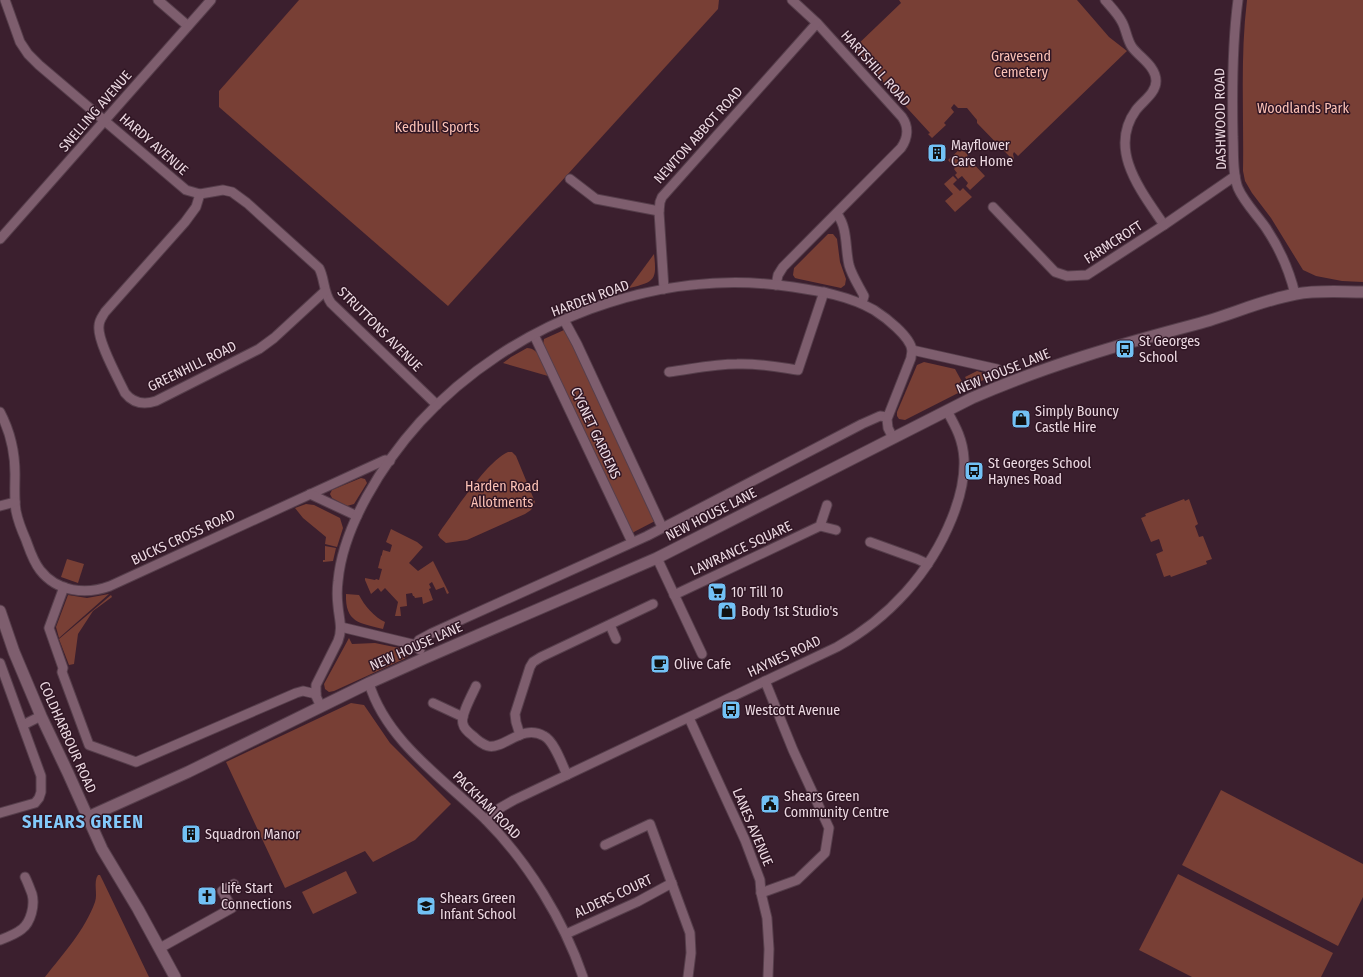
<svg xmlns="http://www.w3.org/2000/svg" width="1363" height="977" viewBox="0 0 1363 977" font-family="'Fira Sans Condensed',sans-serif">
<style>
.green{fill:#783f35}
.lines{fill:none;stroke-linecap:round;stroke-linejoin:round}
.minor-casing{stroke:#563e4b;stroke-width:11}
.tertiary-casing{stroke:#563e4b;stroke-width:13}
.minor{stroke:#7e5e6e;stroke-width:9}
.tertiary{stroke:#7e5e6e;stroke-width:11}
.labels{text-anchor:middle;stroke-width:3;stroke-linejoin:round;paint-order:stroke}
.park-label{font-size:14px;fill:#fcc2b6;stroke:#301624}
.street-label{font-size:14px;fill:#ecd9e2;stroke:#301624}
.poi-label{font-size:14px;fill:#ecd9e2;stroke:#301624;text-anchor:start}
.district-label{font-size:18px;font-weight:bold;letter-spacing:1px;fill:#82c9fa;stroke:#301624}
</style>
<rect width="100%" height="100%" fill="#3b1f2e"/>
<g class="green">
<path d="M299,0H719L718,9L448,306L219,107V91Z"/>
<path d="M899,0H1077L1109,37L1127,51L1018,156L1014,152L1013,154L1014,159L1007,165L1005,162L1010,157L977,123V120L967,108H958L954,104L951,108L954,112L944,123L946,125L932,138L928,134L930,133L853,49L901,3Z"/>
<path d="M1247,0H1363V282L1342,281L1316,276L1303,270L1271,218L1252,193L1245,181L1243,171C1244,114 1240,57 1247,0Z"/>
<path d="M961,148L968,155L967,156L969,159L985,176L970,190L966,186L968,183L962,176L958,179L955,175L957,173L954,169L955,168L948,160Z"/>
<path d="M953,176L957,180L953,184L960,191L963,188L972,197L955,212L945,201L953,194L944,184Z"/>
<path d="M828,234H833L837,239L840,262L846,279L845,285L841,288L799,279L795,278L793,275L794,268Z"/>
<path d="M654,254C657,280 655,282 629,288Z"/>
<path d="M564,330L567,333L655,521L630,534L543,345L544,339Z"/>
<path d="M527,348C540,348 544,366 548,376L503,363L511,357Z"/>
<path d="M924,362L955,369L966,389L905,420L899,419L897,416V412L917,365Z"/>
<path d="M977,371L993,376L970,386L965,377Z"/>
<path d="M508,452H512L516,456L535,502L531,510L525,514L467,540L446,543L440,538L438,535L441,530C455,511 487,461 508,452Z"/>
<path d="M361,478L365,479L367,483L354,504L347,506L332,498L330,494L332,490Z"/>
<path d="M1184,499L1185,501L1189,499L1198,524L1195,526L1199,537L1203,536L1212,559L1206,561L1207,564L1171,577L1170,575L1164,577L1156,554L1163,551L1159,539L1151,542L1141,518L1146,516L1145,514Z"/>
<path d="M306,504L314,505L340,518L343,528L337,547L325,544L326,537L303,518L295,508Z"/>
<path d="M391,529L417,542L423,547L409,563L418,571L433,561L449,593L447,594L444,587L436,590L432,582L429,584L431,588L429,589L433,600L423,604L422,597L415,598L414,596H413L412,593L406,594L407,606L400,607L401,616H395L398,602L385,588L381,592L378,588L371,594L365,580V578L375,580L376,579L379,580L382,569L378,568L381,556L382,555V554L383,550L390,552L392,545L386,542Z"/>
<path d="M325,546L336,548L333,561L323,562V560H325Z"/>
<path d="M67,559L84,564L78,583L61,577Z"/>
<path d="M109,594L59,638L56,627L68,595L87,598Z"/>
<path d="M346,594L359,595C364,605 375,618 385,622L383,629C360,623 345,623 346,594Z"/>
<path d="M111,595L112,597L93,611L78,634L74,664L69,665L59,639Z"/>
<path d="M349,638L352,644L375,643L404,649L408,652V656L404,659L334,691L329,692L325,689L324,684Z"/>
<path d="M351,703L364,705L390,743L451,804L415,840L373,862L365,851L285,888L226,762Z"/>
<path d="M1221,790L1363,864V897L1338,946L1182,865Z"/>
<path d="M346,871L357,893L313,914L302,892Z"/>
<path d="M1178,874L1333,953L1321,977H1192L1139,950Z"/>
<path d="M98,875H100L103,881L149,977H45C63,954 85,930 95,902C98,894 93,882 98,875Z"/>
</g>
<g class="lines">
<g class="minor-casing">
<g id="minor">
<path d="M5,0L20,42L28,54L39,65L186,190L200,194L223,190L232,192L247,203L319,268C325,279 323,292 331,303L437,405"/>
<path d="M158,0L188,26"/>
<path d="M1105,0C1111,7 1118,14 1122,22C1126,29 1127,40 1132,47C1139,57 1156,66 1156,81C1156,93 1143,101 1136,110C1107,150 1142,192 1164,225"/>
<path d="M1238,0C1232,45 1232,91 1233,137C1234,153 1232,172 1238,188C1244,202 1257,215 1266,228C1280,249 1289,269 1295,294"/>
<path d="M570,179L596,199L659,211"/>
<path d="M200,194L196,207L185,222L105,312C102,317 99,320 99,326C97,341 118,378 125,393C133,403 144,405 156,401L259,349L274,338L325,291"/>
<path d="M993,207L1055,272L1067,276L1087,275L1164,225L1235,176"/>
<path d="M837,214C848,228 845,248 849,265C852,276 859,286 864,296L862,303"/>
<path d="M0,239L211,0"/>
<path d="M776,285L778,275L783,267L901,148C908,138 909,127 902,117L817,23L792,0"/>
<path d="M664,289L659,212L660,202L662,197L817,23"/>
<path d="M564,320L577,344L662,527"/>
<path d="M534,335L632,542"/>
<path d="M912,350L997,369"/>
<path d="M669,372C692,369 714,364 737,364C758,363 778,367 798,370L824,292"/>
<path d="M0,412C10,431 15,453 15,474C15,487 14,499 16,511C18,521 22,531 26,540C30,551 33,561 40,570C57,592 86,595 110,586L363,470L385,460L390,461"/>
<path d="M310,494L357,516"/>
<path d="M0,506L15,502"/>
<path d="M820,526L836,530"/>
<path d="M870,542L917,559L928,564"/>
<path d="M657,558L702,654"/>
<path d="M64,587L49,628L63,668L62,672L89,745L136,762L296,693L303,691L316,694"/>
<path d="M674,595L820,526L827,505"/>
<path d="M610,625L616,639"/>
<path d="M341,627L416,645L420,650"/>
<path d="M416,645L419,640L432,633L647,536L862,424L880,416L887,417"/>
<path d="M0,663L41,776V792L39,798L35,803L0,813"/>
<path d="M369,683C386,741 445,780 486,820C528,862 564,921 583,977"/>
<path d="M476,686C472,695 460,716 463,724C464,729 469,733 473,736C477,740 482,744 488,746C504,750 522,723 544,736C554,741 562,764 567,775"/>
<path d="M433,703L463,717"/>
<path d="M321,707L316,696V685L338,641C343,628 339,619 338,606C337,598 337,589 338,581C343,526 383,463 420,422C512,322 657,266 793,287C820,291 849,296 874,310C885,317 910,336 912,350C912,353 911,355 911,358L887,419L888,428L893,438"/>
<path d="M689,718L745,840L760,880L761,893L767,918L769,949L768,977"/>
<path d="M23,725L41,716"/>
<path d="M520,735L516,722L515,714L530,667L533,662L541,657L653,604"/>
<path d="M486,820L500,808L514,800L837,647C889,618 930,573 952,518C960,498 965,480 964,459C963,440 956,427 947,411"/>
<path d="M605,845L650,824L690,933L691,953L688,977"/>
<path d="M761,893L797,880L825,853L829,828L793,750L765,681"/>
<path d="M566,934L637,902L672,883"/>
<path d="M0,940C8,937 16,934 22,929C31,922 35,905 32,894C30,889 28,883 25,877"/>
<path d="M160,948L232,908L222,891L234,884"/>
</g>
</g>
<g class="tertiary-casing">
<g id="tertiary">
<path d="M0,611L14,652L41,716L68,773L102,849L138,909L175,977"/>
<path d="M88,817L188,772L369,683L425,658L657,558L972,398C1045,366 1121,344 1197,324C1231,315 1262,300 1296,294C1318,290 1341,292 1363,292"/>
</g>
</g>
<use href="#minor" class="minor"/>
<use href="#tertiary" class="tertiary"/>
</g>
<defs>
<g id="building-square" transform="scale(1)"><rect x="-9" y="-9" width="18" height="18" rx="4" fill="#72c1f5" stroke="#301624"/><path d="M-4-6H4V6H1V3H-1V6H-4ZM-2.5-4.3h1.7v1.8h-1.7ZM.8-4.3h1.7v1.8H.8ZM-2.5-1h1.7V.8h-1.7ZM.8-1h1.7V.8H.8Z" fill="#111"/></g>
<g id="bus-square" transform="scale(1)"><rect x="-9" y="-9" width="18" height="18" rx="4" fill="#72c1f5" stroke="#301624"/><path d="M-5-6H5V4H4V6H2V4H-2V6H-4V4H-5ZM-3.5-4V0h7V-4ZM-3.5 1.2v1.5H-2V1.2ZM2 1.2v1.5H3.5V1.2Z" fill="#111"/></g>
<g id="shop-square" transform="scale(1)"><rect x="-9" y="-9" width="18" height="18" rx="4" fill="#72c1f5" stroke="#301624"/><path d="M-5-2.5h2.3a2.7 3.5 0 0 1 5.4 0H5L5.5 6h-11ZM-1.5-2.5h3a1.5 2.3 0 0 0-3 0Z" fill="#111"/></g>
<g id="supermarket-square" transform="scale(1)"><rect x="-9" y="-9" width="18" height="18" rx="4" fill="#72c1f5" stroke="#301624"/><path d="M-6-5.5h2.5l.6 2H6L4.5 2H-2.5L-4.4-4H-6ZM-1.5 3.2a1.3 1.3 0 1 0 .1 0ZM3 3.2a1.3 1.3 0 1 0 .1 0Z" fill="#111"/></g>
<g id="cafe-square" transform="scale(1)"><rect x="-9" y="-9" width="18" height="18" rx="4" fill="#72c1f5" stroke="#301624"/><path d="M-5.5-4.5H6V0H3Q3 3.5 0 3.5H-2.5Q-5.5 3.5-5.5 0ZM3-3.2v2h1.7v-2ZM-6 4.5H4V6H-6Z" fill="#111"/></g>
<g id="civic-square" transform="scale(1)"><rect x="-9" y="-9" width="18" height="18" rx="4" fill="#72c1f5" stroke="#301624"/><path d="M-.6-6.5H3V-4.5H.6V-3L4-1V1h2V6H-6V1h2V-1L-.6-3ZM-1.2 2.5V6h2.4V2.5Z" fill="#111"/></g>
<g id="church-square" transform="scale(1)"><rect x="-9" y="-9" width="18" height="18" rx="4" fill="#72c1f5" stroke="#301624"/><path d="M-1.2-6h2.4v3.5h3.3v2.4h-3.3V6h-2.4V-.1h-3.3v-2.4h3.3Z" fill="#111"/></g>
<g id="school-square" transform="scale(1)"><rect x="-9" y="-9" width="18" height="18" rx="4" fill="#72c1f5" stroke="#301624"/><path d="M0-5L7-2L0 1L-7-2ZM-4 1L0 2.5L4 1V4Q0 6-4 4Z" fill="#111"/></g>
</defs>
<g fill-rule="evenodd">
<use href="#building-square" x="937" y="153"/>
<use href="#bus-square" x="1125" y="349"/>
<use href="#shop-square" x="1021" y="419"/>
<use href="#bus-square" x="974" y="471"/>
<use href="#supermarket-square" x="717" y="592"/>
<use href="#shop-square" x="727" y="611"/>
<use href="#cafe-square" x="660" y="664"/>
<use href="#bus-square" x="731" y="710"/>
<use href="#civic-square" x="770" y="804"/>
<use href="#building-square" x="191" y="834"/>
<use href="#church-square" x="207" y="896"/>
<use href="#school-square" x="426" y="906"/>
</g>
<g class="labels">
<g class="park-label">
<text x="1021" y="61">Gravesend<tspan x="1021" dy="16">Cemetery</tspan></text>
<text x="1303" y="113">Woodlands Park</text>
<text x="437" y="132">Kedbull Sports</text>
<text x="502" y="491">Harden Road<tspan x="502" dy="16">Allotments</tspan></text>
</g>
<g class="street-label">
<text transform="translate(876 68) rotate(48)" y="5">HARTSHILL ROAD</text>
<text transform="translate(95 111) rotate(-49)" y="5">SNELLING AVENUE</text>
<text transform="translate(1220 119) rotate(-91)" y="5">DASHWOOD ROAD</text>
<text transform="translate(698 135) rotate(-48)" y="5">NEWTON ABBOT ROAD</text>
<text transform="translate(154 144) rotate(41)" y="5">HARDY AVENUE</text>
<text transform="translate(1113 242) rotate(-33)" y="5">FARMCROFT</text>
<text transform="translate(590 298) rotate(-20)" y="5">HARDEN ROAD</text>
<text transform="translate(380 329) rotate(45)" y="5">STRUTTONS AVENUE</text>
<text transform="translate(192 366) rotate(-26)" y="5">GREENHILL ROAD</text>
<text transform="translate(1003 371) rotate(-22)" y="5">NEW HOUSE LANE</text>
<text transform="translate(596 433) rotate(65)" y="5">CYGNET GARDENS</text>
<text transform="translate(711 514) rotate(-27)" y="5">NEW HOUSE LANE</text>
<text transform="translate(183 537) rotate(-25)" y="5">BUCKS CROSS ROAD</text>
<text transform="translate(741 548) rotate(-25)" y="5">LAWRANCE SQUARE</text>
<text transform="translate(416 646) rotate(-24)" y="5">NEW HOUSE LANE</text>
<text transform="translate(784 656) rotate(-25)" y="5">HAYNES ROAD</text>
<text transform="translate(68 737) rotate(66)" y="5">COLDHARBOUR ROAD</text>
<text transform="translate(487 805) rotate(45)" y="5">PACKHAM ROAD</text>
<text transform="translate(753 827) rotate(67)" y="5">LANES AVENUE</text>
<text transform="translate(613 896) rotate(-25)" y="5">ALDERS COURT</text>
</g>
<g class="poi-label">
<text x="951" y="150">Mayflower<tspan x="951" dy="16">Care Home</tspan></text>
<text x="1139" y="346">St Georges<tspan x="1139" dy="16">School</tspan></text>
<text x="1035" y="416">Simply Bouncy<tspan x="1035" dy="16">Castle Hire</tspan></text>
<text x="988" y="468">St Georges School<tspan x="988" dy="16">Haynes Road</tspan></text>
<text x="731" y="597">10' Till 10</text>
<text x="741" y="616">Body 1st Studio's</text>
<text x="674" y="669">Olive Cafe</text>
<text x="745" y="715">Westcott Avenue</text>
<text x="784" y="801">Shears Green<tspan x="784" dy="16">Community Centre</tspan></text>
<text x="205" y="839">Squadron Manor</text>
<text x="221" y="893">Life Start<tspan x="221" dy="16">Connections</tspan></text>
<text x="440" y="903">Shears Green<tspan x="440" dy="16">Infant School</tspan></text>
</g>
<g class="district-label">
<text x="83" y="828">SHEARS GREEN</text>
</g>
</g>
</svg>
